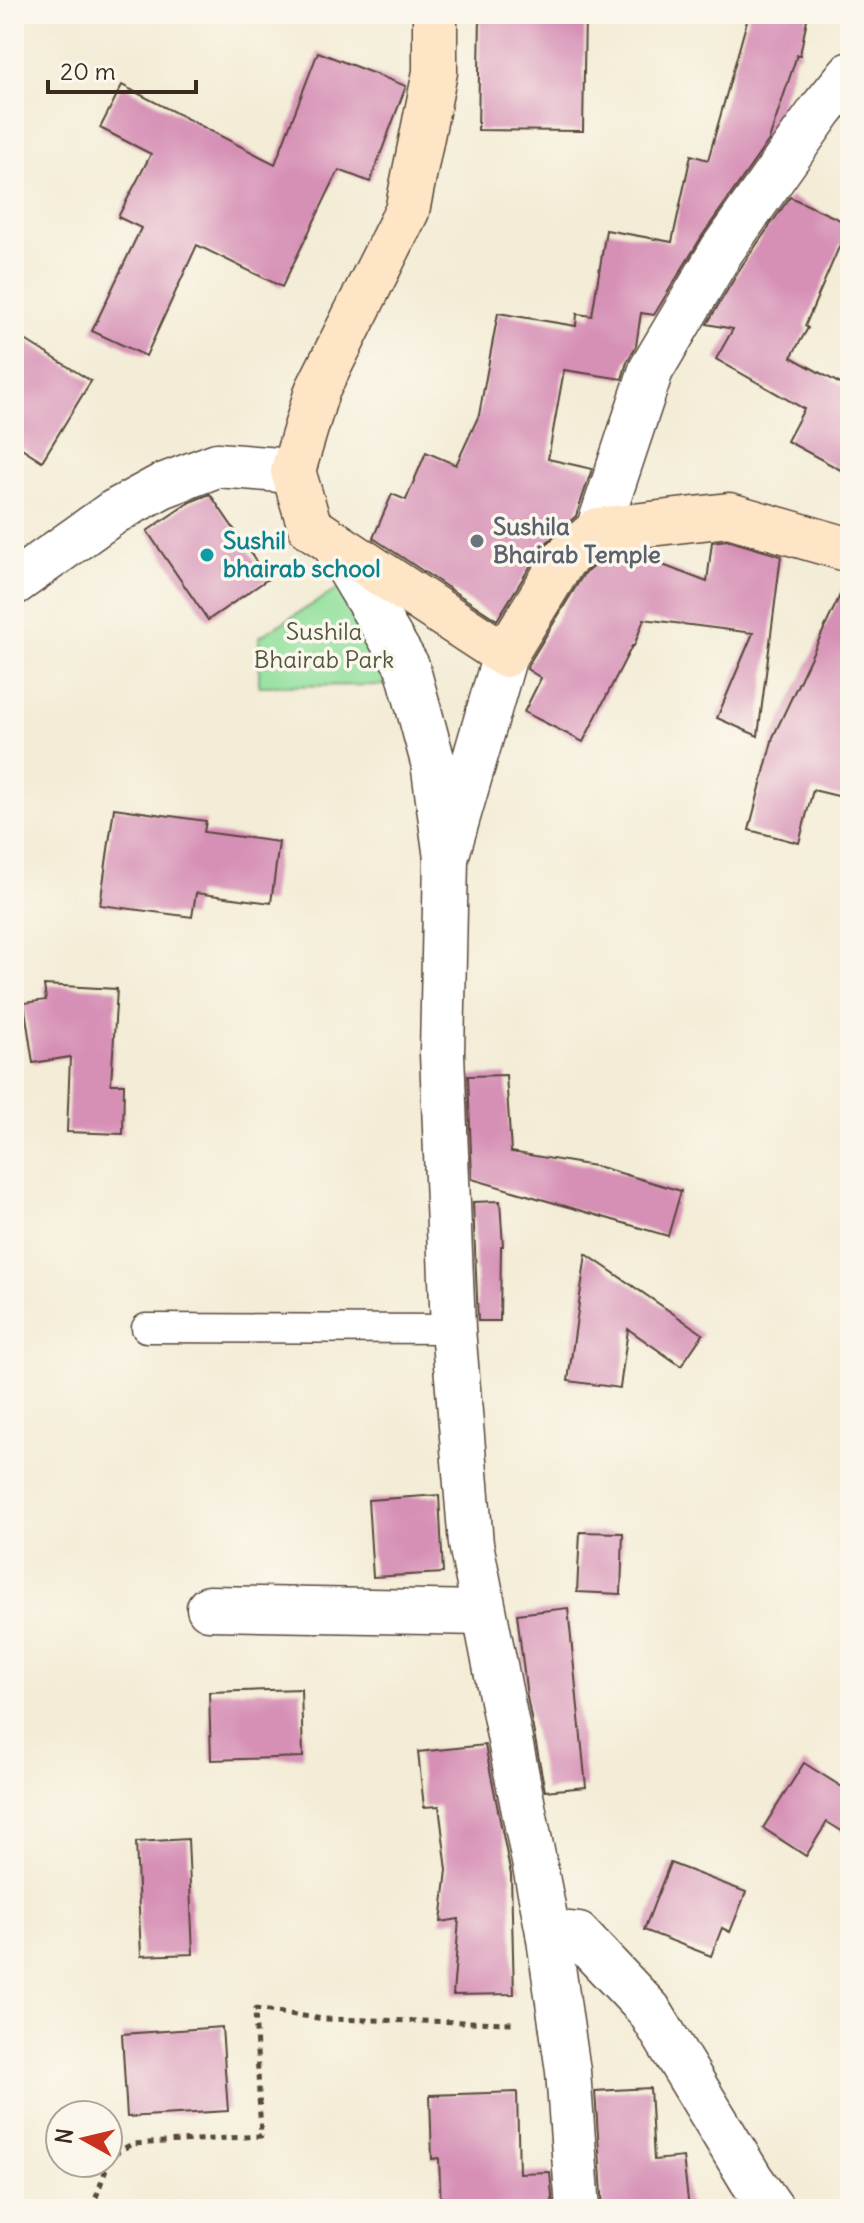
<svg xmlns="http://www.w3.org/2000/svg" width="864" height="2223" viewBox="0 0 864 2223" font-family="Delius,sans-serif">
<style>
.green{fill:#92e09d;stroke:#66855e;stroke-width:2}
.building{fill:#d68fb5}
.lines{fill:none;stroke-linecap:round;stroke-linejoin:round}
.lane-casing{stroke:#57473a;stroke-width:31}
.street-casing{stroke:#57473a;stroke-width:47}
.secondary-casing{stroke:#57473a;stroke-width:47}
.path{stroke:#57473a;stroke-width:5;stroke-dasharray:6 6;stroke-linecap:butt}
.lane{stroke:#fff;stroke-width:28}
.street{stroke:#fff;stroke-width:44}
.secondary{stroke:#fee5c5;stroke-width:44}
.worship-dot{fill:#6b7280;stroke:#fbf7ec;stroke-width:3}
.culture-dot{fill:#0f9aa8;stroke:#fbf7ec;stroke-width:3}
.labels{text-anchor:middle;stroke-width:7;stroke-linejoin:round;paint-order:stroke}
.worship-label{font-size:24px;font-weight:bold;fill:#5b616d;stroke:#fbf7ec;text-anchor:start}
.culture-label{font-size:24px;font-weight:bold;fill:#0d838f;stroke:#fbf7ec;text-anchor:start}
.park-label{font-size:24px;fill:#51583e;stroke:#fbf7ec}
</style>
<rect width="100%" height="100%" fill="#fbf7ec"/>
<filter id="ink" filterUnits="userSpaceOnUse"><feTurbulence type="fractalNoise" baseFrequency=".0125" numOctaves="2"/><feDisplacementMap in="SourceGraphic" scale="16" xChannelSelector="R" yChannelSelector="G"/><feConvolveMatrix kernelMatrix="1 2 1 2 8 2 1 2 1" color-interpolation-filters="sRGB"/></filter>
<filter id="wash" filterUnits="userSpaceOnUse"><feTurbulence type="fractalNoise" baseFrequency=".006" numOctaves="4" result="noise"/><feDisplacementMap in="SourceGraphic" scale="32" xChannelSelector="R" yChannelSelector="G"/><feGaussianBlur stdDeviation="1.8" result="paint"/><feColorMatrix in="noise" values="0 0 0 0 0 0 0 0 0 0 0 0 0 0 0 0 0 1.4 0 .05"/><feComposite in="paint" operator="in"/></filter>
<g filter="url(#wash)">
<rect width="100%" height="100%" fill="#f3ecd6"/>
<path class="green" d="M343,586L394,685L259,686V637Z"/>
<g id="blocks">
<g class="building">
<path d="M480,14H585L583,131L478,130Z"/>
<path d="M749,14H808L800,55H797L769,140L702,236L654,315L641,313L636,346L627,362L622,379L564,370L548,459L592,469L576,516L543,546L497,620L373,538L392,494L406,500L426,452L456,465L479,415L498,313L576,326L577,314L592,316L606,230L672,242L691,155L708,160Z"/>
<path d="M318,52L406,86L370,182L339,170L282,287L197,245L146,356L92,331L141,228L118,217L151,154L100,128L122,85L275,164Z"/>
<path d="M790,197L849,224L805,326L808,328L791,357L850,389V475L787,441L804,409L716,359L733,329L707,324L743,264Z"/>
<path d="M14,333L91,381L42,461L14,443Z"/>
<path d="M210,494L268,579L208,620L147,531L190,502Z"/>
<path d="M727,540L781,556L758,736L717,718L753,633L644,619L634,646H632L583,742L524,712L541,678L527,669L528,665L583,575L608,554L629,552L707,582L712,542Z"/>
<path d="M850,574V799L813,790L799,843L749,830L773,737Z"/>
<path d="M114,808L206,821L204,832L279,842L271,903L196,893L192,917L100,905Z"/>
<path d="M44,985L117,989L111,1084H124L123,1134L67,1132L70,1057L33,1063L24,1003L46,1000Z"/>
<path d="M506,1075L511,1152L600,1167L681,1191L668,1236L472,1179L468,1076Z"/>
<path d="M500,1201L503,1246H501L500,1321H478L473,1202Z"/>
<path d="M586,1254L703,1334L681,1366L628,1329L620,1388L568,1381Z"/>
<path d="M439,1495L443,1573L373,1577L368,1500Z"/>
<path d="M580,1532L623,1533L621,1594L577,1592Z"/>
<path d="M568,1608L586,1787L545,1791L527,1697L517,1614Z"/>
<path d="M301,1689L303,1757L211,1760L209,1692Z"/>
<path d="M485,1745L511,1875L514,1994L453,1995L459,1919L441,1922L447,1870L439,1806L424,1807L418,1752Z"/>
<path d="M804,1763L850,1792V1836L827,1822L806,1856L763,1828Z"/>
<path d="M188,1839L193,1954L141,1956L136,1842Z"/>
<path d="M670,1863L746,1892L730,1932L722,1928L711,1956L644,1930Z"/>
<path d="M222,2027L228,2111L127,2117L122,2034Z"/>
<path d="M650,2088L654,2160L683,2157L689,2209H603L595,2091Z"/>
<path d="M517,2092L519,2173L550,2172L553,2209H441L439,2158L432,2159L430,2095Z"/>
</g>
</g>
</g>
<g filter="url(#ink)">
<use href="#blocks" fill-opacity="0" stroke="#57473a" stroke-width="2"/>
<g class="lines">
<g class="lane-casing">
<path id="lane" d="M146,1328L453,1329"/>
</g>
<g class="street-casing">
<g id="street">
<path d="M598,530L651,370L722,250L821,110L850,74"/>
<path d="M333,542L407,666L433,762L446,858L505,655"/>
<path d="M14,583L114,512L162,486L217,465L293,471"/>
<path d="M446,858L442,1053L453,1329L471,1544L548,1932L568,2071L578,2209"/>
<path d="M209,1608L484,1613"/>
<path d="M548,1932L578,1935L649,2010L751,2179L772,2209"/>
</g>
</g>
<g class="secondary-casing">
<path id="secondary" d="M435,14V72L407,211L317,391L293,471L310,527L505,655L564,559L598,530L729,515L850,550"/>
</g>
<g class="path">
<path d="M108,2163L110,2156L132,2144L261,2136L255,2009L324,2019L515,2023"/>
<path d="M92,2209L108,2163"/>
</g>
<use href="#lane" class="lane"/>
<use href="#street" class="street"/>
<use href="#secondary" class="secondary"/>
</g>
</g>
<circle class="worship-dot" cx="477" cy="541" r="8"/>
<circle class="culture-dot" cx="207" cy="555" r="8"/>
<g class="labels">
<g class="worship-label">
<text x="493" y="535">Sushila<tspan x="493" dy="28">Bhairab Temple</tspan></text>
</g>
<g class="culture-label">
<text x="223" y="549">Sushil<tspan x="223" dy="28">bhairab school</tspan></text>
</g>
<g class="park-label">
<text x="324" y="640">Sushila<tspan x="324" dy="28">Bhairab Park</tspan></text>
</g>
</g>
<rect width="864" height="2223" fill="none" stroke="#fbf7ec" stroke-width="48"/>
<g transform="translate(84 2139) rotate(278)"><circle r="38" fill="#fbf7ec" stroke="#aea59a" stroke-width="2"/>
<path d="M0-6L14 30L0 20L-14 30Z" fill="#c8321e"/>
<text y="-12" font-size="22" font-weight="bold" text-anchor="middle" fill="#3b2a1e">N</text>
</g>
<path d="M48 80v12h148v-12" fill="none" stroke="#3b2a1e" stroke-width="4"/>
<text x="60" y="80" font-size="24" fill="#3b2a1e" stroke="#fbf7ec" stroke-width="6" paint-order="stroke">20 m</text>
</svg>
